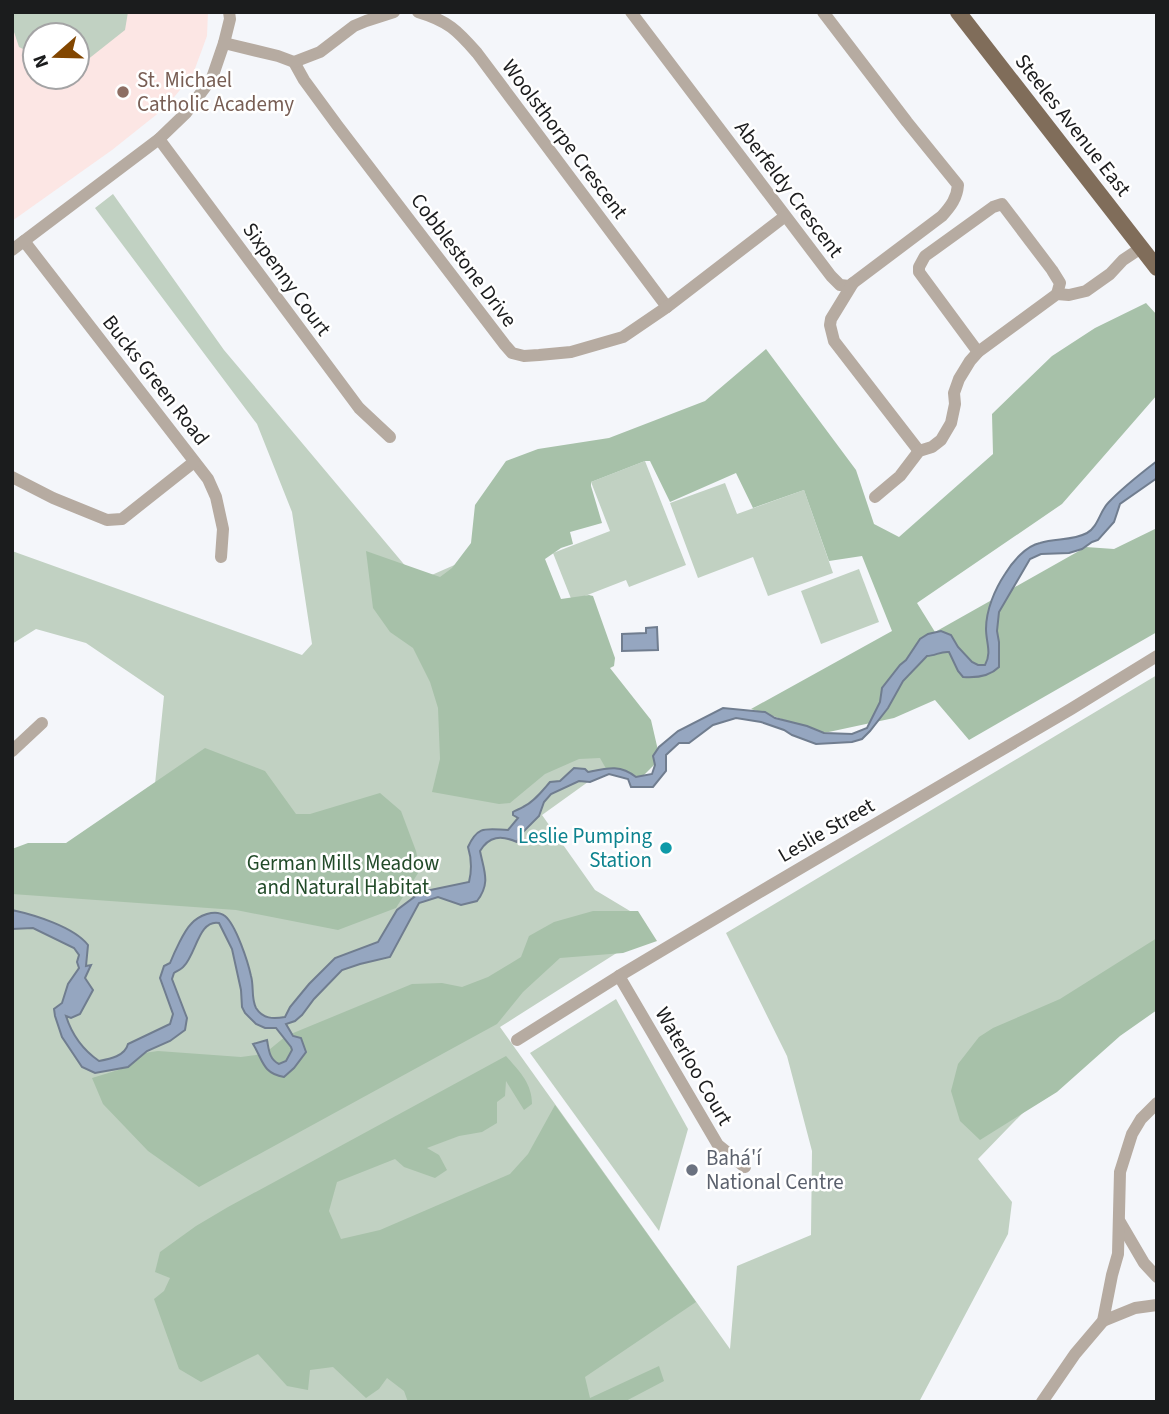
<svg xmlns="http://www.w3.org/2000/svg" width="1169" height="1414" viewBox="0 0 1169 1414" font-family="'Source Sans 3',sans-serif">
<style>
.education{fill:#fce6e4;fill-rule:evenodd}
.green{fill:#c1d1c2}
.forest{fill:#a7c1a9}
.water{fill:#95a6c0;stroke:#707d8f;stroke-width:2}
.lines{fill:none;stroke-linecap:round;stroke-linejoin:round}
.minor{stroke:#b6aba1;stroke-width:12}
.major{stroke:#806d5a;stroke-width:16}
.education-dot{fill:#8d6e63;stroke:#fff;stroke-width:2.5}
.culture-dot{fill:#0f9aa8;stroke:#fff;stroke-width:2.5}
.worship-dot{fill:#6b7280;stroke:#fff;stroke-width:2.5}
.labels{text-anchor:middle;stroke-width:5;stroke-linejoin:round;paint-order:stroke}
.education-label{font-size:21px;fill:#785e54;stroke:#fff;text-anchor:start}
.street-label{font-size:21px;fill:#1b1c1d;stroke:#fff}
.culture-label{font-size:21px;fill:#0d838f;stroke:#fff;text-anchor:end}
.park-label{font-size:21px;fill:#224b29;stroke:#fff}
.worship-label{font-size:21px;fill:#5b616d;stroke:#fff;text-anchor:start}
</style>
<rect width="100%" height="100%" fill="#f4f6fa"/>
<path class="education" d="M12,12H208L207,36L193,74L166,107L112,150L12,221ZM35,35H77V77H35Z"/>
<g class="green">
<path d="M12,12H128L125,30L77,68V35H35V55L19,47L12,26Z"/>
<path d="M113,194L224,350L418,581L500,545L606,769L542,815L595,890L630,911L645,935L500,1027L730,1349L737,1266L811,1235L812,1151L787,1056L726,933L1157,675V993L1120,1013L978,1159L1012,1202L1008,1234L919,1402H12V852L106,849L155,784L164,696L86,643L36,629L12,644V551L302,655L312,644L292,512L257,424L95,208Z"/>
<path d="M645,461L686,565L629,587L626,580L572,601L553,553L610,531L591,482Z"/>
<path d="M725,483L737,514L804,490L833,573L768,596L753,557L698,578L670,503Z"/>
<path d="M859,569L879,622L821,644L801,591Z"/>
<path d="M616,999L688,1129L659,1231L530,1053Z"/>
</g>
<g class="forest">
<path d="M1146,303L1157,315V395L1062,504L917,603L935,632L1086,547L1114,549L1157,528V632L969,740L935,700L894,718L824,733L751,709L892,631L862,556L829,561L804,490L753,508L736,473L670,502L650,461H645L591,482V486L602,523L570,532L573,544L561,548L545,559L561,599L589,595L593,596L615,658L614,666L610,668L651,720L660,759L639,780L606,769L600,758L579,759L545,774L510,803L499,804L432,792L440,759L438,708L430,682L413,648L390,632L373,608L366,551L440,577L452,568L471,543L475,505L506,461L538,449L609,438L705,401L766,349L856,470L874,524L899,537L993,454L992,414L1052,356L1095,328Z"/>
<path d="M205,748L265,771L296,814H310L380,793L401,811L416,851L420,870L396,908L338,930L236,910L12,894V849L28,843H66Z"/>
<path d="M593,911H638L657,941L623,953L560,958L523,992L497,1024L199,1187L148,1151L103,1104L92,1078L128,1067L144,1053L158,1051L241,1057L264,1054L286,1036L412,984L442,983L462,987L488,977L521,957L529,936L554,922Z"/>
<path d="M1157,938V1010L1120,1036L1057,1092L980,1140L960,1121L951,1091L958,1064L979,1037L993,1028L1060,999Z"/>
<path d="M506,1056C519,1071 532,1083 532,1104L524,1110L506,1081L505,1096L497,1102V1123L482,1132L459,1136L427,1148L439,1155L447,1170L435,1178L404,1167L395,1159L337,1182L329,1211L341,1239L380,1230L510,1174L528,1154L555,1105L696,1302L585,1377L590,1398L659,1366L664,1381L624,1402H408L404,1391L387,1378L379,1389L366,1398L333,1367L310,1370L308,1390L287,1386L258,1354L201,1382L179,1369L154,1299L164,1291L170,1278L155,1272L160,1252L196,1226L228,1207Z"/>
</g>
<g class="water">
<path d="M1157,461V478L1120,504L1114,522L1098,540L1092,542L1082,549L1069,553L1041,554L1030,559L999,612L997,631L999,642V667C990,676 976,678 963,677L958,671L949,652C941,651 935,656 927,656L903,681L888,708L870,731L862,739L852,742L816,744L792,735L784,730L761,722L736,718L713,725L689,743H679L666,755V771L653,787H631L628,779L609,774L590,782L579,781L551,794L544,802L539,816L521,834L517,842C501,835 489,836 480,851C484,871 491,883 477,901L461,905L438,897L419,903L390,957L360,964L342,970L314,999L302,1015L295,1021L286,1024L293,1036L301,1038L306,1052L294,1068L284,1077C262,1073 263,1060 253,1044L267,1040C269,1050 269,1059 279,1064L286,1061L292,1050L291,1047L276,1028H265L256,1024L245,1013L242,1007L241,990L232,949L219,923C199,919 196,954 184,966C182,969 177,971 174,973L172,979L187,1018L185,1030L170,1041L147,1051L128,1067L95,1073L82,1067L62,1037L55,1016L54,1009L62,1003L68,984L79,968L77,962L79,955L74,948L33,928L12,929V910C35,915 74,927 88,945L86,966L91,965L85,978L93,990L80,1014L71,1018L66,1016C72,1035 83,1050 99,1061C110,1059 125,1056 128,1044L170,1024L173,1014L160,978L164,966L170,963C174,953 184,931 191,924C198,916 215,908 225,916C236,925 248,962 251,976C254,986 251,998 256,1008C263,1019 273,1019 285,1017L290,1007L309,984L335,958L378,942L397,910L421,892L469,882C472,870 472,860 468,847C478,825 486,829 508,830L518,818L513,815V812C516,810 520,809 523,807C534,802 542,791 550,782L560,781L574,768L585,769L588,772C607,768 620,764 636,777L652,774L655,765L653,756L659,747L678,731L723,708L765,712L775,718L807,726L824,733L852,734L867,728L880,702L882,688L900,665L906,660L920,639L928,634L941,631L951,635L958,647L972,662L978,665H985C992,653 986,642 986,629C986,610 995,589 1005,574C1013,561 1026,546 1040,543C1056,538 1072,541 1087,533C1098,527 1100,511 1108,503C1123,487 1140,474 1157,461Z"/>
<path d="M657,627L658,650L622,651V634L646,633V628Z"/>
</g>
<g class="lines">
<g class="minor">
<path d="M418,12C448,21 457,30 477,53L667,307"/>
<path d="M631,12L831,276L840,285L849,286L942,216C951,206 957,198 958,185L907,122L823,12"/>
<path d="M224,43L278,56L294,62L304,80L337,125L505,345L512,353L524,356L539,355L571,352L623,337L667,307L784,217"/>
<path d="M294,62L320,52L354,26L366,21L394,12"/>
<path d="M159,139L359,408L390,437"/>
<path d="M24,241L208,479L216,497L223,529L221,557"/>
<path d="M12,250L159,139L186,113L212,78L224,43L230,19L229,12"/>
<path d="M853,283L831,319L830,325L834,341L919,451"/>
<path d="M978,352L919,272V267L925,256L993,207L1002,204L1052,270L1060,283L1057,294"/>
<path d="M12,477L53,498L107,520L122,519L194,462"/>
<path d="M875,497L900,476L919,451L932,447L941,440L951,423L955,404L954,393L959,379L970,361L978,352L1057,294L1069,295L1086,291L1110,274L1123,260L1141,248"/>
<path d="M12,751L42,723"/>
<path d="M619,976L718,1145L745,1167"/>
<path d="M517,1040L619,976L770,886L1071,709L1157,656"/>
<path d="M1120,1222L1144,1263L1157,1277"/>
<path d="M1103,1321L1135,1308L1157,1305"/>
<path d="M1042,1402L1075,1354L1103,1321L1112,1275L1118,1254L1120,1172L1132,1134L1141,1119L1157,1103"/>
</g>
<path class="major" d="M958,12L1157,268"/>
</g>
<circle class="education-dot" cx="123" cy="92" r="7"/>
<circle class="culture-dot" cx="666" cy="848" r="7"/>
<circle class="worship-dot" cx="692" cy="1170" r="7"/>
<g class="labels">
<g class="education-label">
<text x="137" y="87">St. Michael<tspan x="137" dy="24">Catholic Academy</tspan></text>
</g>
<g class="street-label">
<text transform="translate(1073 125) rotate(52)" y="7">Steeles Avenue East</text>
<text transform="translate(565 139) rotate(53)" y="7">Woolsthorpe Crescent</text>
<text transform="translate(789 189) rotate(53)" y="7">Aberfeldy Crescent</text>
<text transform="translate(464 260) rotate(53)" y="7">Cobblestone Drive</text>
<text transform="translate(287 279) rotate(54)" y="7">Sixpenny Court</text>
<text transform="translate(156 380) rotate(52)" y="7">Bucks Green Road</text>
<text transform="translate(826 830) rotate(-30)" y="7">Leslie Street</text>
<text transform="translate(694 1066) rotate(60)" y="7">Waterloo Court</text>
</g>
<g class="culture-label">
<text x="652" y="843">Leslie Pumping<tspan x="652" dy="24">Station</tspan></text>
</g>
<g class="park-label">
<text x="343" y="870">German Mills Meadow<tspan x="343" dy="24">and Natural Habitat</tspan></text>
</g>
<g class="worship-label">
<text x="706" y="1165">Bahá'í<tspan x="706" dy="24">National Centre</tspan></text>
</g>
</g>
<rect width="1169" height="1414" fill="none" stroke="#1b1c1d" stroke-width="28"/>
<g transform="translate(56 56) rotate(250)"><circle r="33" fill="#ffffff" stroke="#a4a4a5" stroke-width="2"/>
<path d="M0-5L12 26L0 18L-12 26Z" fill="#824600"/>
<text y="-10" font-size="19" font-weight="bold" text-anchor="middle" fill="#1b1c1d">N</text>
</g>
</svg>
